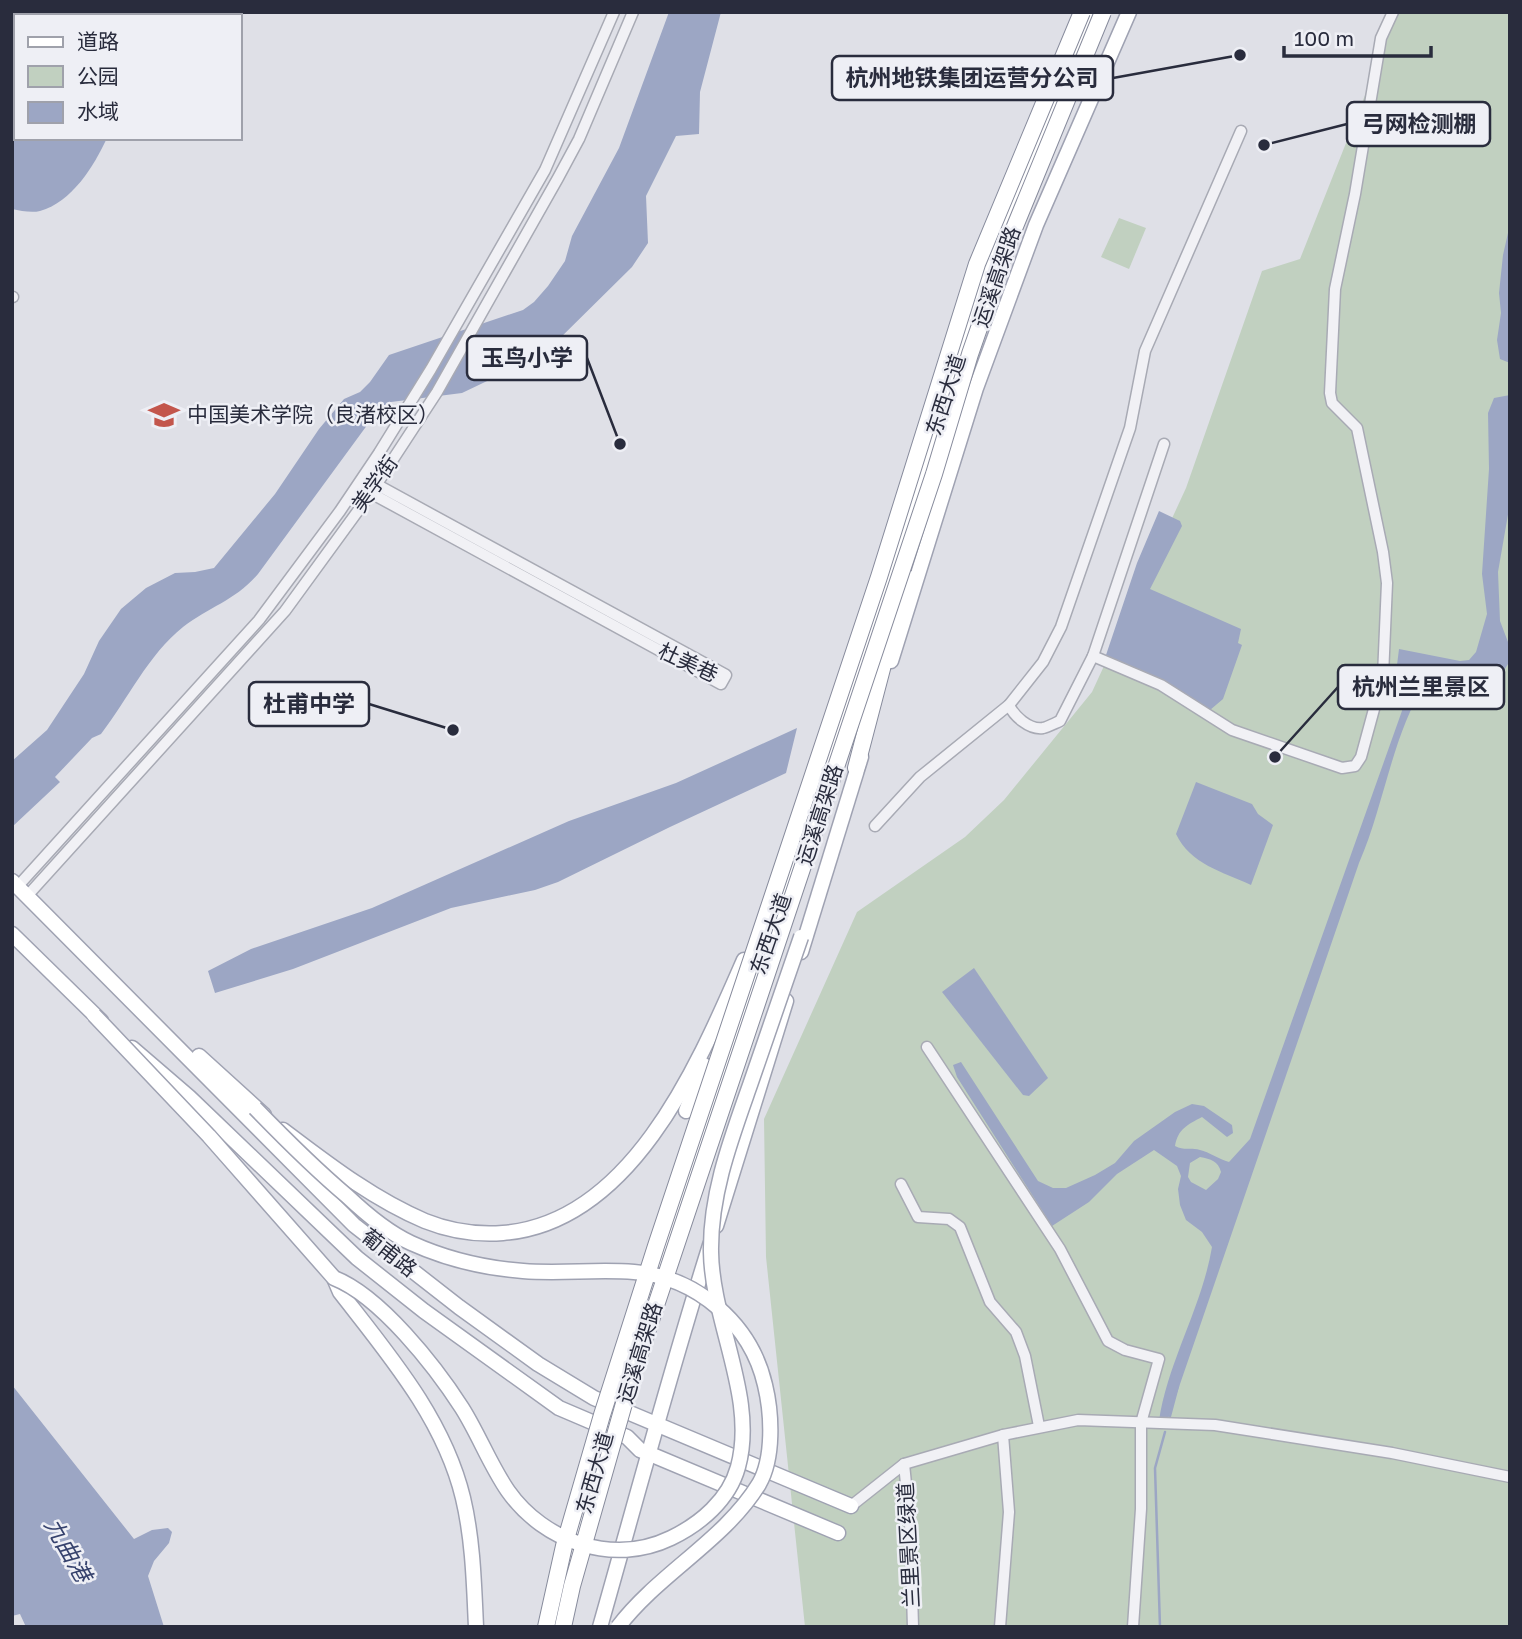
<svg xmlns="http://www.w3.org/2000/svg" width="1522" height="1639" viewBox="0 0 1522 1639" font-family="'Golos Text','Noto Sans SC',sans-serif">
<style>
.green{fill:#c1d0c0}
.water{fill:#9ca6c4;fill-rule:evenodd}
.lines{fill:none;stroke-linecap:round;stroke-linejoin:round}
.stream{stroke:#9ca6c4;stroke-width:2.5}
.minor-casing{stroke:#a8aab4;stroke-width:13}
.major-casing{stroke:#9fa2b2;stroke-width:17}
.highway-casing{stroke:#878b9c;stroke-width:18}
.minor{stroke:#f1f1f5;stroke-width:10}
.major{stroke:#fff;stroke-width:14}
.highway{stroke:#fff;stroke-width:16}
.major-bridge-casing{stroke:#9fa2b2;stroke-width:17;stroke-linecap:butt}
.highway-bridge-casing{stroke:#878b9c;stroke-width:18;stroke-linecap:butt}
.major-bridge{stroke:#fff;stroke-width:14}
.highway-bridge{stroke:#fff;stroke-width:16}
.labels{text-anchor:middle;stroke-width:5;stroke-linejoin:round;paint-order:stroke}
.street-label{font-size:21px;fill:#292c3d;stroke:#eeeff5}
.poi-label{font-size:21px;fill:#292c3d;stroke:#eeeff5;text-anchor:start}
.water-label{font-size:23px;font-style:italic;fill:#36426d;stroke:#eeeff5}
.leader{fill:none;stroke:#292c3d;stroke-width:2.5}
.callout-dot{fill:#292c3d;stroke:#eeeff5;stroke-width:2.5}
.callout{fill:#eeeff5;stroke:#292c3d;stroke-width:2.5}
.callout-label{font-size:23px;text-anchor:middle;font-weight:bold;fill:#292c3d}
</style>
<rect width="100%" height="100%" fill="#dfe0e7"/>
<g class="green">
<path d="M1398,12H1510V1627H805L766,1257L764,1119L857,912L965,837L1004,800L1092,692L1186,488L1262,271L1300,259Z"/>
<path d="M1119,218L1146,228L1129,269L1101,257Z"/>
</g>
<g class="water">
<path d="M105,12H171L169,16H103Z"/>
<path d="M669,12H721L700,92L699,134L676,136L646,196L648,243L632,267L550,348L531,347L517,354L506,372L462,393L391,402L376,413L258,574C236,600 209,607 183,627C148,655 128,699 101,734L92,738L55,777L60,782L12,827V761L47,730L84,674L99,641L121,609L146,588L175,573L195,572L214,568L275,494L319,429L344,399L360,392L370,382L389,355L523,310L534,302L548,286L565,261L572,236L619,148Z"/>
<path d="M30,138H107C94,166 72,202 40,211C32,213 21,211 12,209V141Z"/>
<path d="M1510,224V363L1500,359L1497,340L1501,313L1499,293L1503,255Z"/>
<path d="M1510,395V503L1498,572L1500,621L1508,642V664L1491,690L1480,695L1440,681L1426,682C1392,735 1384,806 1359,863L1168,1419L1159,1421C1168,1361 1202,1307 1212,1247L1202,1232L1186,1220L1180,1205L1178,1189L1181,1176L1177,1166L1154,1150L1117,1174L1089,1202L1052,1226L957,1077L953,1065L961,1062L1038,1181L1053,1188H1066L1095,1175L1115,1163L1134,1141L1175,1112L1192,1104L1204,1106L1232,1125L1233,1133L1227,1137L1202,1117C1187,1125 1178,1129 1175,1146C1184,1151 1190,1147 1200,1150C1209,1152 1219,1159 1229,1162L1250,1139L1403,708L1410,680L1396,673L1399,649L1460,661L1469,660L1476,652L1487,614L1482,574L1489,469L1488,413L1494,398ZM1200,1157C1211,1159 1218,1161 1221,1172L1218,1179L1206,1190L1191,1182L1188,1177L1190,1163Z"/>
<path d="M1159,511L1180,521L1182,526L1150,589L1241,629L1238,643L1242,645L1223,699L1210,710L1163,680L1106,655L1137,563Z"/>
<path d="M797,728L786,773L670,827L558,882L535,890L451,908L293,969L215,993L208,971L251,949L372,908L569,821L676,783Z"/>
<path d="M1196,782L1252,804L1258,814L1273,825L1251,885C1223,872 1190,864 1176,834Z"/>
<path d="M974,968L1048,1078L1029,1096L1023,1095L942,992Z"/>
<path d="M12,1385L134,1539L152,1530L168,1528L172,1532L169,1543L154,1561L148,1576L164,1627H26L20,1614L12,1616Z"/>
</g>
<g class="lines">
<g class="stream">
<path d="M1170,1416L1178,1386"/>
<path d="M1160,1627L1155,1468L1165,1432"/>
</g>
<g class="minor-casing">
<g id="minor">
<path d="M12,297H13"/>
<path d="M367,491L721,684L726,675L372,482"/>
<path d="M1093,656L1161,685L1232,730L1342,768L1355,766L1361,757L1383,676L1387,583L1383,552L1357,428L1332,403L1330,393L1335,289L1355,194L1381,38L1393,12"/>
<path d="M1009,705C1014,716 1029,730 1043,728C1048,727 1055,723 1060,721L1093,656L1164,444"/>
<path d="M875,826L920,777L1009,705L1043,662L1061,627L1130,428L1145,351L1241,131"/>
<path d="M18,886L259,620L340,511L379,453L431,369L545,170L614,12"/>
<path d="M28,895L285,611L371,493L437,392L558,178L579,139L633,12"/>
<path d="M927,1047L1060,1249L1108,1341L1125,1350L1159,1359L1141,1423V1509L1133,1627"/>
<path d="M901,1184L918,1217L949,1219L960,1227L990,1302L1016,1332L1025,1356L1039,1426"/>
<path d="M904,1464L910,1523L913,1627"/>
<path d="M851,1506L904,1464L1003,1435L1078,1420L1215,1425L1392,1453L1510,1477"/>
<path d="M1000,1627L1009,1512L1003,1435"/>
</g>
</g>
<g class="major-casing">
<g id="major">
<path d="M891,661L976,388L1036,225L1129,12"/>
<path d="M12,881L354,1225L459,1307L538,1364L594,1398L851,1506"/>
<path d="M12,934L101,1021"/>
<path d="M801,952L861,757"/>
<path d="M132,1048L189,1097L357,1258L424,1311L559,1408L627,1437L640,1450L650,1454L838,1533"/>
<path d="M199,1056L264,1115"/>
<path d="M686,1111L704,1065"/>
<path d="M283,1130C328,1164 373,1199 425,1221C450,1231 477,1235 503,1233C632,1223 699,1063 744,960"/>
<path d="M716,1226L786,1001"/>
<path d="M334,1278L340,1292C389,1355 444,1419 463,1498C473,1540 474,1584 476,1627"/>
<path d="M555,1627L565,1577L614,1407L655,1280L829,762L948,385L998,240L1056,97L1093,12"/>
<path d="M600,1627C636,1500 670,1372 710,1245"/>
</g>
</g>
<g class="highway-casing">
<path id="highway" d="M856,768L906,577"/>
</g>
<use href="#minor" class="minor"/>
<use href="#major" class="major"/>
<use href="#highway" class="highway"/>
<g class="major-bridge-casing">
<g id="major-bridge">
<path d="M94,1015L209,1136L334,1278C380,1296 435,1366 462,1408C479,1435 490,1465 508,1491C544,1542 613,1566 671,1538C700,1524 729,1500 738,1467C757,1398 712,1323 711,1252C710,1194 731,1139 750,1085C767,1035 784,986 801,937"/>
<path d="M255,1108C285,1139 314,1168 347,1196C366,1214 387,1232 411,1243C446,1259 484,1268 523,1271C560,1274 597,1269 634,1272C697,1277 751,1324 765,1385C772,1414 774,1458 759,1484C725,1540 658,1574 618,1627"/>
</g>
</g>
<g class="highway-bridge-casing">
<g id="highway-bridge">
<path d="M546,1627L564,1546L602,1415L656,1246L879,577L977,264L1082,12"/>
<path d="M563,1627L572,1586L629,1386L934,474L970,354L1011,236L1103,12"/>
</g>
</g>
<use href="#major-bridge" class="major-bridge"/>
<use href="#highway-bridge" class="highway-bridge"/>
</g>
<defs>
<g id="university-bare" transform="scale(2.415)"><path d="M0-5L7-2L0 1L-7-2ZM-4 1L0 2.5L4 1V4Q0 6-4 4Z" fill="#c3564c" stroke="#eeeff5" stroke-width="2.5" paint-order="stroke"/></g>
</defs>
<g fill-rule="evenodd">
<use href="#university-bare" x="164" y="415"/>
</g>
<g class="labels">
<g class="street-label">
<text transform="translate(997 277) rotate(-71)" y="7">运溪高架路</text>
<text transform="translate(946 395) rotate(-72)" y="7">东西大道</text>
<text transform="translate(375 484) rotate(-55)" y="7">美学街</text>
<text transform="translate(688 663) rotate(25)" y="7">杜美巷</text>
<text transform="translate(820 815) rotate(-72)" y="7">运溪高架路</text>
<text transform="translate(771 934) rotate(-71)" y="7">东西大道</text>
<text transform="translate(389 1253) rotate(38)" y="7">葡甫路</text>
<text transform="translate(640 1353) rotate(-73)" y="7">运溪高架路</text>
<text transform="translate(595 1473) rotate(-74)" y="7">东西大道</text>
<text transform="translate(909 1545) rotate(-93)" y="7">兰里景区绿道</text>
</g>
<g class="poi-label">
<text x="187" y="422">中国美术学院（良渚校区）</text>
</g>
<g class="water-label">
<text transform="translate(68 1550) rotate(60)" y="8">九曲港</text>
</g>
</g>
<path class="leader" d="M1240 55L1113 78M1264 145L1347 124M620 444L587 358M1275 757L1338 687M453 730L369 704"/>
<g class="callout-dot">
<circle cx="1240" cy="55" r="7"/>
<circle cx="1264" cy="145" r="7"/>
<circle cx="620" cy="444" r="7"/>
<circle cx="1275" cy="757" r="7"/>
<circle cx="453" cy="730" r="7"/>
</g>
<g class="callout">
<rect x="832" y="56" width="281" height="44" rx="7"/>
<rect x="1347" y="102" width="143" height="44" rx="7"/>
<rect x="467" y="336" width="120" height="44" rx="7"/>
<rect x="1338" y="665" width="166" height="44" rx="7"/>
<rect x="249" y="682" width="120" height="44" rx="7"/>
</g>
<g class="callout-label">
<text x="972" y="86">杭州地铁集团运营分公司</text>
<text x="1419" y="132">弓网检测棚</text>
<text x="527" y="366">玉鸟小学</text>
<text x="1421" y="695">杭州兰里景区</text>
<text x="309" y="712">杜甫中学</text>
</g>
<rect width="1522" height="1639" fill="none" stroke="#292c3d" stroke-width="28"/>
<rect x="14" y="14" width="228" height="126" fill="#eeeff5" stroke="#9fa1ab" stroke-width="2"/>
<rect x="28" y="37" width="35" height="10" fill="#ffffff" stroke="#9fa1ab" stroke-width="2"/>
<text x="77" y="49" font-size="21" fill="#292c3d">道路</text>
<rect x="28" y="66" width="35" height="21" fill="#c1d0c0" stroke="#9fa1ab" stroke-width="2"/>
<text x="77" y="84" font-size="21" fill="#292c3d">公园</text>
<rect x="28" y="102" width="35" height="21" fill="#9ca6c4" stroke="#9fa1ab" stroke-width="2"/>
<text x="77" y="119" font-size="21" fill="#292c3d">水域</text>
<path d="M1284 46v10h147v-10" fill="none" stroke="#292c3d" stroke-width="3.5"/>
<text x="1294" y="46" font-size="21" fill="#292c3d" stroke="#eeeff5" stroke-width="5" paint-order="stroke">100 m</text>
</svg>
